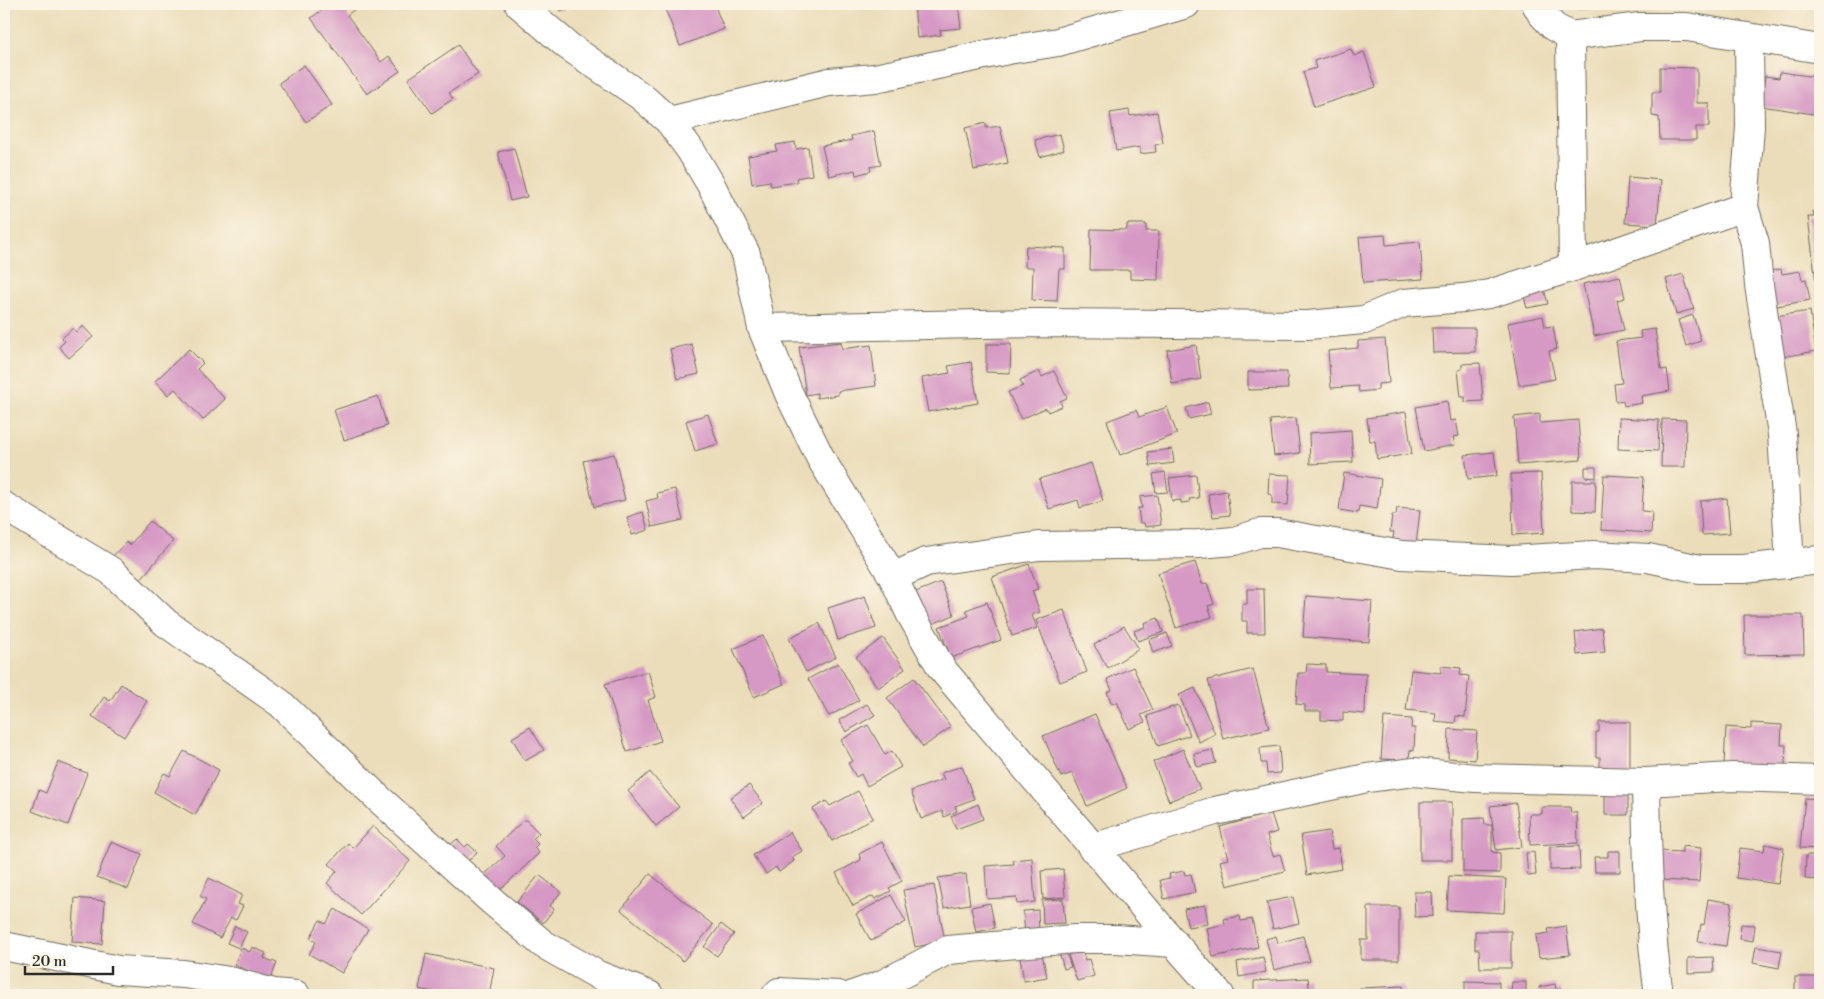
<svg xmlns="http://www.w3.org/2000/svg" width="1824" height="999" viewBox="0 0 1824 999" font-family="'Libre Bodoni',serif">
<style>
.building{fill:#d698c4}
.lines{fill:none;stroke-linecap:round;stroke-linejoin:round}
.minor-casing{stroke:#6e695d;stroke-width:30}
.minor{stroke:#fff;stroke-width:28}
</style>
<rect width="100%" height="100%" fill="#fcf5e5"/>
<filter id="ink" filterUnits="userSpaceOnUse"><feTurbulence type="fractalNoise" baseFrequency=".02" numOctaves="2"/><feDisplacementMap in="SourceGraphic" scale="10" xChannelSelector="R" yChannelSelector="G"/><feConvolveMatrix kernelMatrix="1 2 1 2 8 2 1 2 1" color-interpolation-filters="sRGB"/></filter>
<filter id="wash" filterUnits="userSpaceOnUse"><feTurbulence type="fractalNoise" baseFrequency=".0096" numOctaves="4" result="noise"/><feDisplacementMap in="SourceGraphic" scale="20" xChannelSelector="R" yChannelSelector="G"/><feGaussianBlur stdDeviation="1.12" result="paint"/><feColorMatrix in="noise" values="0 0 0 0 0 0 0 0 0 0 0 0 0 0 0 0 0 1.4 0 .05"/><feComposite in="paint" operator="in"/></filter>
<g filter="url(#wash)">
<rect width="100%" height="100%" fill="#ebddb9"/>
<g id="blocks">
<g class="building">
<path d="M330,4H351L355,9L347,15L381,62L389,56L400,71L367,94L311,18Z"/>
<path d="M558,4H585L573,9L572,6L561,11Z"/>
<path d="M682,4H714L724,29L680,46L666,11Z"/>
<path d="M914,4H958L961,28L940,30L941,35L917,38Z"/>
<path d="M1578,4H1630L1631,7L1578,9Z"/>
<path d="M458,45L478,74L449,93L453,99L432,113L408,79Z"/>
<path d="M1351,49L1354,56L1364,52L1376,87L1314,107L1303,72L1316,68L1314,61Z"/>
<path d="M304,65L332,105L306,122L279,83Z"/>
<path d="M1660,67L1697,68V103H1709V127H1696V140H1660L1659,117L1652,116V92H1660Z"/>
<path d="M1780,72L1816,77L1815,83L1820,84V115L1761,106L1765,76L1779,78Z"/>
<path d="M1129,110L1130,116L1157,112L1163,143L1155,145L1156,152L1140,154V147L1116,151L1110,113Z"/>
<path d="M986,123V128L1000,126L1008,163L974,170L965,128Z"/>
<path d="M874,131L881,165L870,167L871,171L856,175L855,170L829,176L822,146L852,140L851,136Z"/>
<path d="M1060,134L1064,150L1040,157L1035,140Z"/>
<path d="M795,142L796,149L808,147L812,175L796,178L797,182L771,186L770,181L752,184L748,156L777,151L776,145Z"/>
<path d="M514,148L527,197L510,201L498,152Z"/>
<path d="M1628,177L1661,180L1657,225L1625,223Z"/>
<path d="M1820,210V283H1816L1808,217H1814L1813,211Z"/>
<path d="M1127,224H1146V231H1159L1158,280L1130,279V270H1090L1091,229L1127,230Z"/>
<path d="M1385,235L1386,245L1420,242L1423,279L1363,283L1359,237Z"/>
<path d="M1026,246L1065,248V269H1059L1057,301L1032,300L1033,267H1025Z"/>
<path d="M1781,269L1782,274L1800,271L1802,280L1806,279L1810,300L1772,307L1766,272Z"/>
<path d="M1683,274L1694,309L1676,314L1666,279Z"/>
<path d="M1620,276L1625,298L1617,300L1624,330L1594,336L1583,284Z"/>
<path d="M1544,289L1548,304L1527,308L1523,293Z"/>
<path d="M1810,311L1816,351L1782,357L1775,316Z"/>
<path d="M1693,315L1701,341L1686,346L1678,320Z"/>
<path d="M1543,316L1545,327L1553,326L1557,349L1549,351L1555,379L1519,385L1508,323Z"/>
<path d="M83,326L93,337L69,358L59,347L65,341L62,338L73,328L76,332Z"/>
<path d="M1432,328H1475V352L1433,353Z"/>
<path d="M1655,329L1661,370L1667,369L1670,391L1641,396L1642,403L1624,406L1623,401L1616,402L1614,384L1622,383L1616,341L1641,338L1640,331Z"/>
<path d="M1385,339L1389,383L1378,384V390L1359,392L1358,386L1331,388L1328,351L1358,348V341Z"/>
<path d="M841,342L842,349L871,345L876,386L838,391V395L817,398V393L806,395L799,347Z"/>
<path d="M692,344L699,374L677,379L670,349Z"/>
<path d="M986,344H1011L1010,373L986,372Z"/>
<path d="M1196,345L1201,379L1172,384L1167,350Z"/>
<path d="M189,349L203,363L197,369L225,399L203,420L175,389L168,395L155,381Z"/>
<path d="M971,362L978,403L928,412L922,378L950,373L948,366Z"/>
<path d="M1480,363L1483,401L1465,402V397H1461L1458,370L1462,369V364Z"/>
<path d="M1039,371L1042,377L1054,371L1067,398L1060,401L1062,406L1048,412L1046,408L1021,419L1008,392L1023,386L1020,380Z"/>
<path d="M1248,372H1287L1288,389L1248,390Z"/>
<path d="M378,396L387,426L344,440L334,410Z"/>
<path d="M1447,401L1450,421L1456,420L1459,436L1453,437L1455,445L1424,451L1416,407Z"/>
<path d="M1208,402L1211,414L1189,419L1186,408Z"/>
<path d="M1167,407L1177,434L1120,455L1107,421L1136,410L1139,417Z"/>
<path d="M1406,412L1412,454L1377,459L1375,441H1370L1367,418Z"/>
<path d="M708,414L718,444L695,451L686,421Z"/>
<path d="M1540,414V423L1578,420L1581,460L1518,465L1514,417Z"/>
<path d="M1296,418L1300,453L1274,456L1270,420Z"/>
<path d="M1619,418L1659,420L1658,451L1618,449Z"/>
<path d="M1662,419L1686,420L1685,467H1661Z"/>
<path d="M1351,430L1353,462L1310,464L1309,433Z"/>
<path d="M1172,449L1174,463L1150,466L1148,452Z"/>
<path d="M1494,452L1497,476L1468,479L1465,455Z"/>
<path d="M614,454L625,500L594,507L583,461Z"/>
<path d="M1091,463L1103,501L1080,508L1078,500L1049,509L1039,479Z"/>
<path d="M1585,467H1596V478L1585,477Z"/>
<path d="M1165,472L1168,492L1156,493L1153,474Z"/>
<path d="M1344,473L1381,479L1377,509L1359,506L1358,513L1339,510Z"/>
<path d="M1541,473L1544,533L1513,535L1511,474Z"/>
<path d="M1269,474L1290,475L1288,505L1272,504V495L1268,494Z"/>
<path d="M1196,475L1199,498L1189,499L1190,502L1181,503V500L1172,501L1169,478Z"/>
<path d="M1604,475L1644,477L1642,511L1652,512L1651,533L1601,530Z"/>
<path d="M1572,481H1596L1595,512L1572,511Z"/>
<path d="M675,489L683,520L652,527L646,501L658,498L657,493Z"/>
<path d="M1227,491L1230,515L1213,517L1208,494Z"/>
<path d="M1157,495L1161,525L1145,527L1144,523H1140L1138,508H1142L1140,497Z"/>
<path d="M1727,498L1730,533L1702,535L1700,501Z"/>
<path d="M1397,508L1420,510L1416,546L1392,544L1394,532H1390L1392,515H1396Z"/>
<path d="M643,512L648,530L632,535L627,517Z"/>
<path d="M150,521L173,541L140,580L113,556L126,542L130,545Z"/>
<path d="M1195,562L1202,584L1207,583L1214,604L1208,606L1212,617L1176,628L1158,573Z"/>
<path d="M1029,564L1038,589L1032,591L1040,612L1032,615L1037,628L1012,636L992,577Z"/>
<path d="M941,582L954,615L930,625L916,592Z"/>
<path d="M1247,589H1264L1265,633H1247V621H1242V604H1247Z"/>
<path d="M865,596L876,628L838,640L828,608Z"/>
<path d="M1306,596L1372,601L1369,642L1303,637Z"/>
<path d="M987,602L1001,640L951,658L939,627L969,616L966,610Z"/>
<path d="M1064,610L1087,672L1060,682L1036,620Z"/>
<path d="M1744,615H1803L1804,654L1745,655Z"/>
<path d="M1158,618L1163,632L1138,641L1134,631L1145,627L1144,623Z"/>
<path d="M819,623L836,657L806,672L789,638Z"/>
<path d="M1124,626L1139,649L1108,668L1094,645Z"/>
<path d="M1602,628L1605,652L1577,655L1575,632Z"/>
<path d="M1167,633L1172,646L1153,653L1149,640Z"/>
<path d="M763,636L784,684L754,697L733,649Z"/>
<path d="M883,638L905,669L878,688L856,657Z"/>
<path d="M838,663L859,700L829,716L808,679Z"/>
<path d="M1307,664L1326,665V672L1366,674L1365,714L1343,712V721L1321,720V711H1305V705L1296,704L1298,673H1306Z"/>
<path d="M1441,666L1461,668L1460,675L1469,676L1465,717L1456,716L1455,723L1435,721L1436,713L1406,710L1411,670L1441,673Z"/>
<path d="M1133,667L1153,710L1141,715L1145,722L1129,729L1117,702L1112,704L1107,692L1112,690L1107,679Z"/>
<path d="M1253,669L1269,728L1223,739L1208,680Z"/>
<path d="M648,671L656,697L648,700L661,741L627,752L605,684Z"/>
<path d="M914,678L951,727L923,747L887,698Z"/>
<path d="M121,684L147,701L124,737L92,716L104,697L110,701Z"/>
<path d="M1195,688L1215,734L1199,742L1179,695Z"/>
<path d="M867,704L875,715L846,732L839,720Z"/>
<path d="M1178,705L1190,735L1158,746L1147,716Z"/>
<path d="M1095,714L1127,788L1087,806L1072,773L1061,777L1043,736Z"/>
<path d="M1384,717L1412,719L1411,728H1415L1414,751L1410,750L1409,760L1381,759Z"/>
<path d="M1599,722H1630V774H1600V757H1596V732H1599Z"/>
<path d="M1751,723L1782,725L1781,745H1786L1785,768L1724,765L1726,727L1751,729Z"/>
<path d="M868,725L885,755L892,751L901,767L867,786L861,774L856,777L848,763L853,761L841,740Z"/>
<path d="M530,727L544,750L525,761L512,738Z"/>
<path d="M1449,729L1477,731L1475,760L1448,758Z"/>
<path d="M1279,746L1281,773L1267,774L1266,763H1261L1260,748Z"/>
<path d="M1183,749L1200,789L1169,801L1153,762Z"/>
<path d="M1212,750L1216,763L1197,767L1194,754Z"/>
<path d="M184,751L219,770L195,815L154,792L164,773L170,776Z"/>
<path d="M58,762L87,773L68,825L32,811L39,790L46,793Z"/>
<path d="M962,766L974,799L955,806L957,811L944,817L942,811L921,819L911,791L944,779L941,773Z"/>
<path d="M650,772L679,807L656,826L628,791Z"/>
<path d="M749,785L763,803L744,817L730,798Z"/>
<path d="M858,791L873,818L832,841L813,809L826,801L830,806Z"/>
<path d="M1605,794L1628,795V815H1605Z"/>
<path d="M1805,798L1820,799V849L1800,848Z"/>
<rect x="1420" y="802" width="32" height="58"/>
<path d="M1516,803L1522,847L1496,850L1490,806Z"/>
<path d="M978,804L983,819L956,829L951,816Z"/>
<path d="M1542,807H1570L1571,813H1577L1578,843L1530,845L1529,814H1542Z"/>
<path d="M1271,813L1277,832L1267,835L1273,856L1280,854L1285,871L1227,886L1220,861L1228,859L1220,827Z"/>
<path d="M1484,818L1485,825H1492V852L1500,853V873L1463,872V819Z"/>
<path d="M525,819L539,833L533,839L538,844L534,848L539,853L498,892L483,876L505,856L496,846Z"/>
<path d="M373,826L410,861L361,915L327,883L337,871L329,864L348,843L353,848Z"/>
<path d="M1329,831L1332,849L1339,848L1342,869L1307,875L1301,835Z"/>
<path d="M790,832L802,851L792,857L794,861L779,872L776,867L766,874L753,855Z"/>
<path d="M457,839L465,847L468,844L477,852L463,866L446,849Z"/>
<path d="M111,842L142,854L128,889L97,877Z"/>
<path d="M882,842L902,881L889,888L891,891L875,899L873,896L853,906L836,873L861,860L859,854Z"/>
<path d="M1765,844L1784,848L1778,884L1736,878L1740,848L1764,851Z"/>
<path d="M1579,846L1580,869L1550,870V847Z"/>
<path d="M1682,846L1701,848L1699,882L1660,880L1661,851L1682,852Z"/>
<path d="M1608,851H1620V872H1595L1594,857H1608Z"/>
<path d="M1534,852L1536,875L1528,876L1526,853Z"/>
<path d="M1806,855H1820V880L1805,879Z"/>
<path d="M1032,858L1035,902L1017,904L1016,897L987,899L985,866L1014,864L1013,860Z"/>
<path d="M1063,869L1065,897L1043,899L1041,871Z"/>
<path d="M1184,871L1185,875L1191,874L1195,892L1164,899L1160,880L1170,878L1169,874Z"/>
<path d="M650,874L713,925L683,961L621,910Z"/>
<path d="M966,874L970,904L944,908L938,878Z"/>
<path d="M539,875L561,892L550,906L554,909L543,923L517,902Z"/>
<path d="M1449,876L1506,879L1504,913L1447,910Z"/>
<path d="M209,878L242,895L238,904L243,906L236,920L231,918L220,938L193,924L206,899L200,896Z"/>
<path d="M934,885L945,941L915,947L903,890Z"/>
<path d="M1414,892H1432L1433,916L1415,917Z"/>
<path d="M891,895L906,922L871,941L856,914Z"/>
<path d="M1293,897L1299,923L1273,929L1267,902Z"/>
<path d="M75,898L105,901L102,944L72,942Z"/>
<path d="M1063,899L1065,923L1043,924L1042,900Z"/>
<path d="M1708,899L1732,903L1726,946L1698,942L1701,924L1704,925Z"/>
<path d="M990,903L995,928L976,932L971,907Z"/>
<path d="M1205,905L1208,924L1188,927L1184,909Z"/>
<path d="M1368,907H1399V960H1361V940H1368Z"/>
<path d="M335,909L368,929L342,973L309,954L316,942L310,938L320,920L326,924Z"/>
<path d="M1038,910L1039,933L1025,934L1023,911Z"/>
<path d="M1240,916L1241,921L1252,919L1258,947L1213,957L1207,928L1225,924L1224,919Z"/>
<path d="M721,924L734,934L717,956L704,947Z"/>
<path d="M1741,924L1755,925L1753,941L1740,939Z"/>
<path d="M235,926L247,932L239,948L227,943Z"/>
<path d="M1566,926L1570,955L1539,958L1536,935L1549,933L1548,929Z"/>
<path d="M1475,931H1511V968H1480L1479,949H1475Z"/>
<path d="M1276,936L1278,943L1303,936L1310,961L1274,970L1266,939Z"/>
<path d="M252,947L266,953L264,958L277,963L270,980L234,965L241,948L250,952Z"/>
<path d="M1756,947L1782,951L1779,968L1753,963Z"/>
<path d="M1065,950L1071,967L1064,969L1059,952Z"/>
<path d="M1082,950L1085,960L1089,959L1094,976L1077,981L1068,955Z"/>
<path d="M426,954L494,968L489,995H447L419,989Z"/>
<path d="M1042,954L1047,977L1024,981L1020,958Z"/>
<path d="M1263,957L1266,972L1239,977L1237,962Z"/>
<path d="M1713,957L1714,972L1688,973V958Z"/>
<rect x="1795" y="977" width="25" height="18"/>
<path d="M1308,978L1310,995H1254V981Z"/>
<path d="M1465,981L1499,982V995H1465Z"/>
<path d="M1512,982H1526V995H1507V990L1511,991Z"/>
<path d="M1555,984L1556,990L1561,989L1562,995H1540L1539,987Z"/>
<path d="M1403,986L1404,995H1360V988Z"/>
</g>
</g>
</g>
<g filter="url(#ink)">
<use href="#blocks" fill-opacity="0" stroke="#6e695d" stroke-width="1"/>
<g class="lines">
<g class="minor-casing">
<g id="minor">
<path d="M519,4L568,46L642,97L669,121L691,151L710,183L746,254L762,328L789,394L821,459L893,577L910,613L942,669L1174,943L1220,995"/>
<path d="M1536,4L1541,13L1554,27L1570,36L1640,27H1687L1820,49"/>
<path d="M1570,36L1573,267"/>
<path d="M669,121L829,82L875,78L1008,50L1058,42L1186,4"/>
<path d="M1744,207L1755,243L1759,285L1782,434L1790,564"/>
<path d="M762,328L1038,323L1308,325L1364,320L1404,303L1463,298L1489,294L1573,267L1744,207L1750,127L1749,39"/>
<path d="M4,506L111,571L166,623L280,703L378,798L492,901L543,944L598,975L649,995"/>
<path d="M893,577L926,562L1039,546L1199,544L1234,541L1260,533H1277L1402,555L1511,560L1594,555L1648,558L1700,569H1744L1820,560"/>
<path d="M1646,782C1647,853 1649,925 1659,995"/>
<path d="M1092,848L1215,811L1367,778L1414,772L1475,778L1646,782L1732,777L1820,780"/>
<path d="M4,946L118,970L184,974L230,981L274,993L296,995"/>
<path d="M776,995L779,992L838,995"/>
<path d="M853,995L881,985L948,950L1074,939H1116L1174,943"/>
</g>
</g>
<use href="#minor" class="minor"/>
</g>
</g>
<rect width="1824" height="999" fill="none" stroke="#fcf5e5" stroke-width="20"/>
<path d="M25 966v8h88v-8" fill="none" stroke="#2b2b2b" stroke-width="2.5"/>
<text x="32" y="966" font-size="15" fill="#2b2b2b" stroke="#fcf5e5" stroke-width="4" paint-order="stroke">20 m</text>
</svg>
